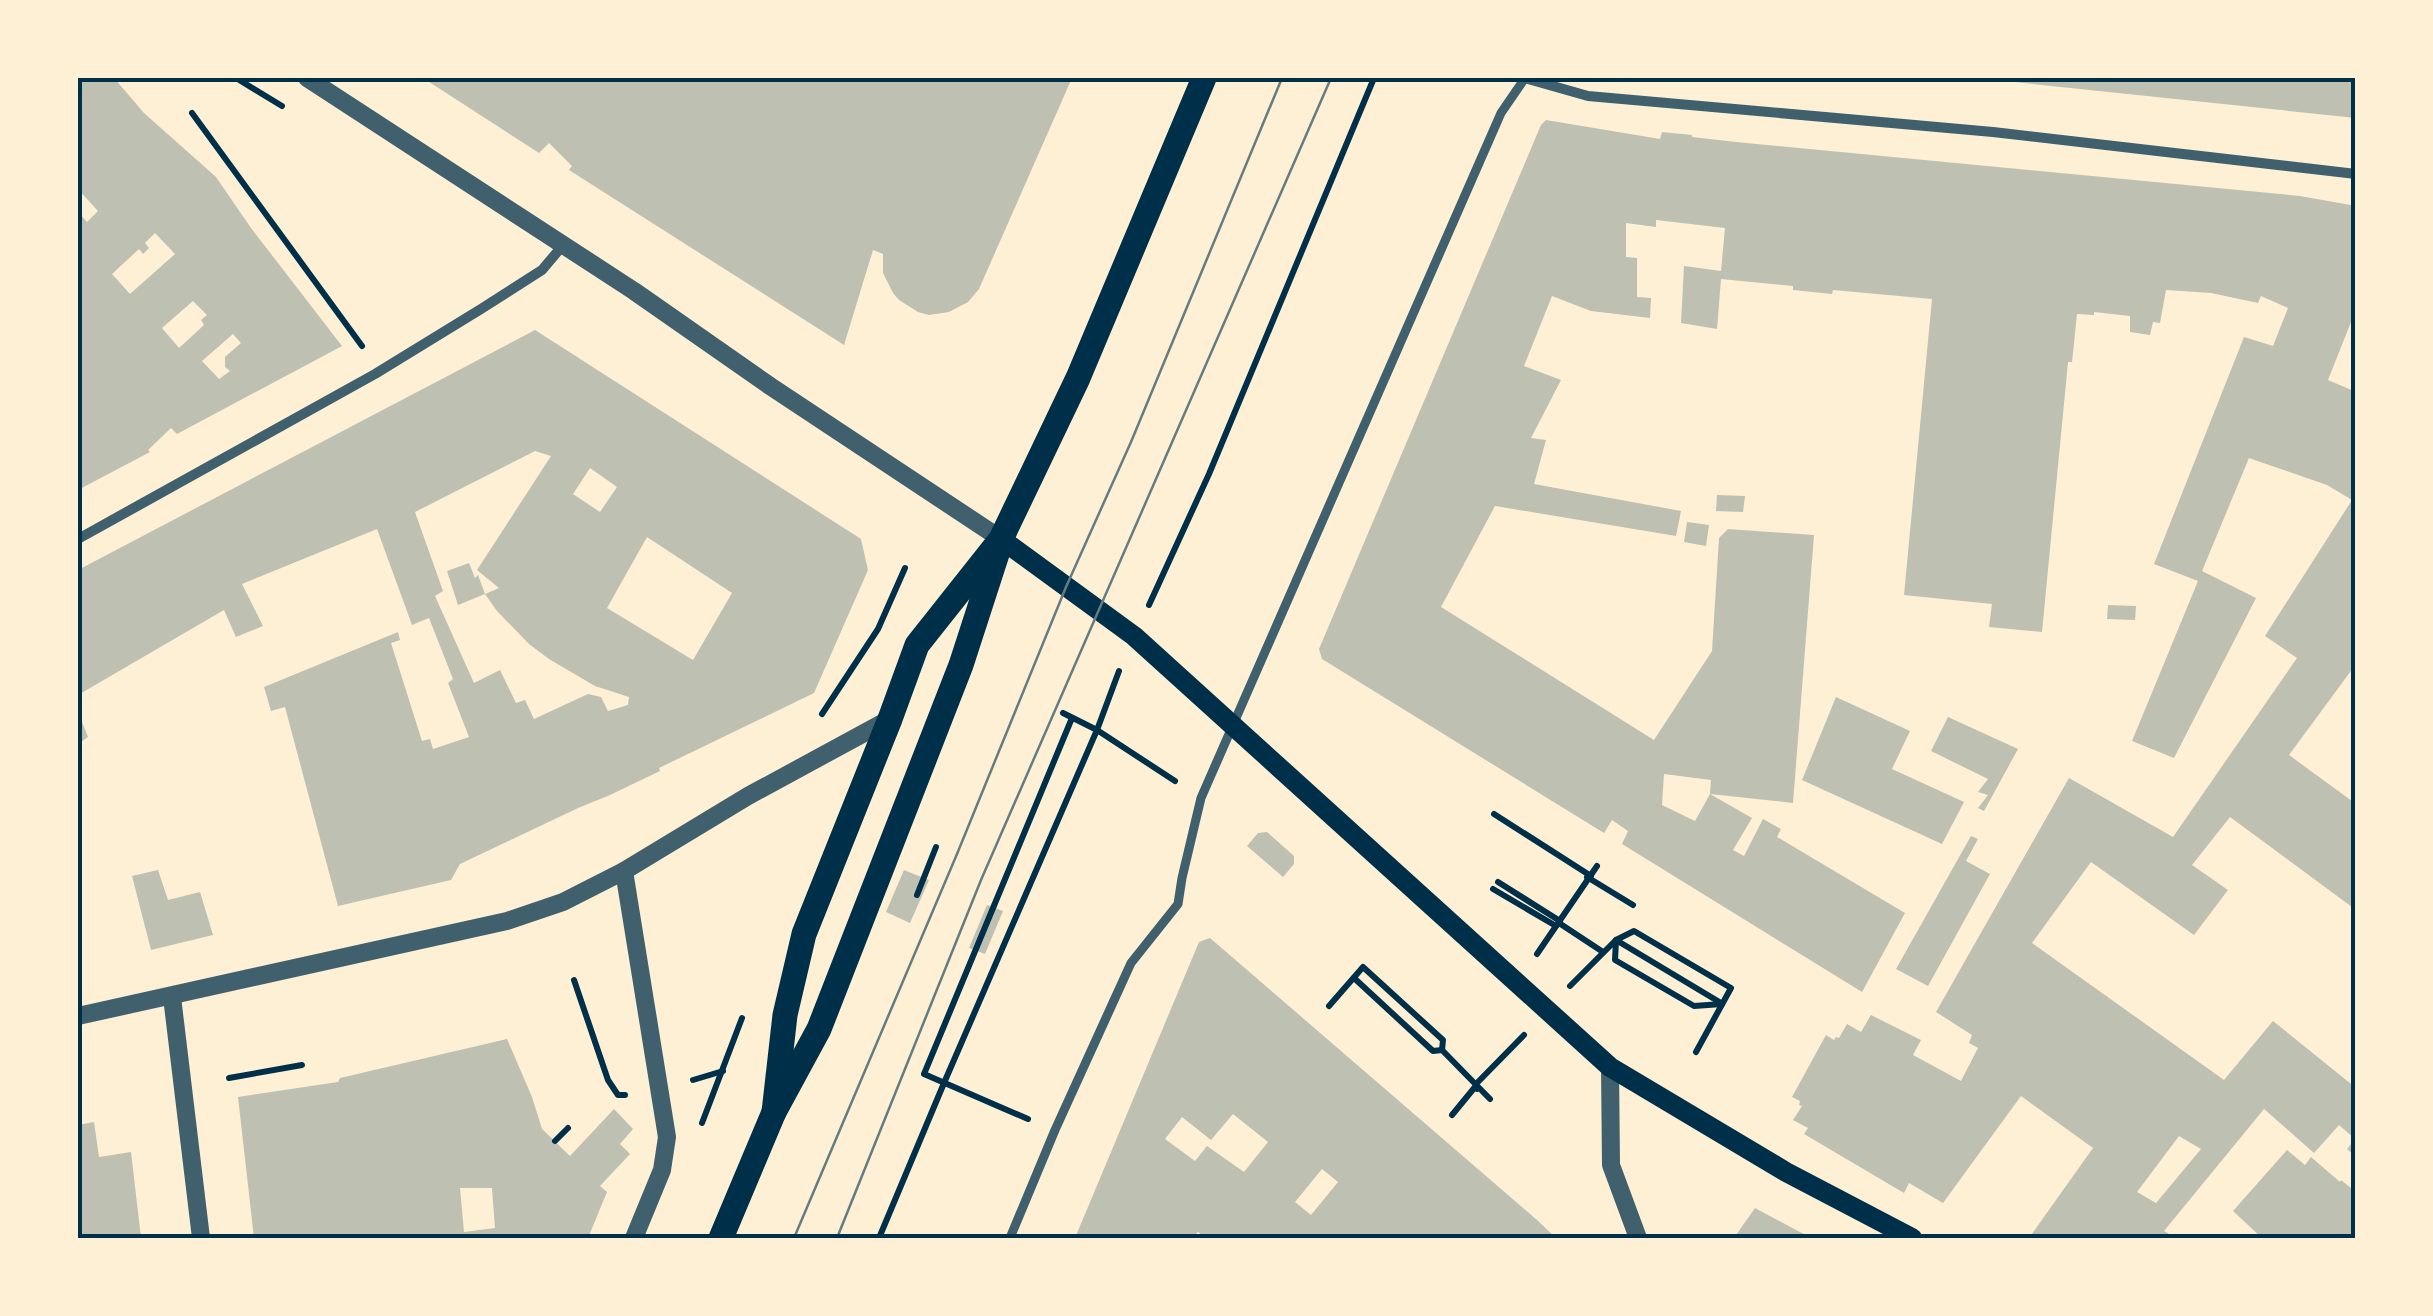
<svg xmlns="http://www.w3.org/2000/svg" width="2433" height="1316" viewBox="0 0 2433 1316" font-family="Helvetica,sans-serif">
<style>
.building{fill:#bec0b2;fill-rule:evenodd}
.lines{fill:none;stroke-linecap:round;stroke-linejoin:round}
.path{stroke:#003049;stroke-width:6}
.pedestrian{stroke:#3f606c;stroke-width:9}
.minor{stroke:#3f606c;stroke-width:10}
.tertiary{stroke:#3f606c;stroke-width:18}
.secondary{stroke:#003049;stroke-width:20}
.primary{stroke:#003049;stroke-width:25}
.tram{stroke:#657d81;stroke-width:2.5}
.neatline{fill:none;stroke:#003049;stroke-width:4}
</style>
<rect width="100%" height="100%" fill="#fdf0d5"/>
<g class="building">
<path d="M78,78H114L144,113L216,177L251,228L342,346L177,434L171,428L148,450L150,452L78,490V212L87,222L98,211L78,189ZM155,233L175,254L130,294L112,274L139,249L143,254L149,248L145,243ZM193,301L207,315L201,320L204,325L179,348L162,328ZM233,334L241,343L225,357V367L230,371L219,379L202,361Z"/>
<path d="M423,78H1072L979,289L968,302L949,312L929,315L918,312L899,300L893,293L883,273V254L873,250L844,345L569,170L572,166L549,143L539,153Z"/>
<path d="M1996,78H2356V118L1995,80Z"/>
<path d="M1546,120L1660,139L1662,132L1692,135V137L1736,142L2300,196L2356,206V318L2353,317L2328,380L2356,392V664L2289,755L2356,804V910L2230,817L2192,865L2228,890L2194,935L2091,862L2032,943L2224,1080L2273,1021L2356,1088V1157L2347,1149L2355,1139L2339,1125L2314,1153L2264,1109L2164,1231L2176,1238H2029L2093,1148L2021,1096L1943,1203L1909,1183L1904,1193L1804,1134L1808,1128L1793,1120L1802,1106L1799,1105L1800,1101L1792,1097L1826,1035L1834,1040L1836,1037L1839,1038L1847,1024L1861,1032L1871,1015L1921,1040L1913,1055L1961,1081L1978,1048L1969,1043L1972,1035L1936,1012L2069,778L2173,837L2297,658L2265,636L2352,500L2327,485L2249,458L2202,571L2256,598L2174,758L2132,741L2198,581L2154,564L2244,337L2273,346L2288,308L2261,296L2258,303L2211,293L2166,290L2160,323L2153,322L2150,335L2130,332V316L2094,312V315L2077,314L2072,362H2068L2042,632L1989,627L1992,604L1904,595L1932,299L1833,290L1832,294L1793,290V286L1721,279L1717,329L1681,323L1684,266L1721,271L1725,228L1656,220V227L1626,223V257L1637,258V297L1651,298L1650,318L1591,311L1552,296L1524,366L1561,380L1531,438L1546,440L1534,484L1681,511L1676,536L1495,506L1441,607L1654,740L1712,651L1719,538L1728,529L1814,535L1793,803L1710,794L1752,818L1733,850L1744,856L1763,819L1781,829L1777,837L1905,913L1862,992L1622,844L1628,831L1612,820L1604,833L1322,659L1319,649L1541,125ZM1664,774L1711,780L1710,794L1695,821L1662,805ZM2179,1136L2201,1149L2156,1203L2137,1192Z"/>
<path d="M535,330L861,539L868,570L814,693L659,768L660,771L610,795L578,808L460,864L451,880L338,906L285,707L271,711L264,687L398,632L400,640L391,643L422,741L430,739L433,749L469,737L448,683L453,679L429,618L412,625L377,529L242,584L263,626L236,637L224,610L78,695V570ZM535,451L551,456L477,570L499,588L485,594L497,611L529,644L549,659L595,686L629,697L628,705L608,711L601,697L588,694L534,719L525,700L516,703L500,670L474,683L435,596L443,591L415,512ZM590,468L617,487L600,512L573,494ZM647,537L732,593L693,660L607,608Z"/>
<path d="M1717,495L1745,496L1743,512L1716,511Z"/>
<path d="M1687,522L1709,525L1706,546L1684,542Z"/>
<path d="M469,563L475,578L478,575L485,594L458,605L447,571Z"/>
<path d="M2108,605L2136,606L2135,620L2107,619Z"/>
<path d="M1836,697L1910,731L1892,769L1964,802L1942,844L1802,780Z"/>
<path d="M78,712L88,737L78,744Z"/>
<path d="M1948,717L2018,749L1984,811L1978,808L1988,795L1978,792L1988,779L1931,751Z"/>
<path d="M1267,832L1294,856V864L1283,877L1247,846L1258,833Z"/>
<path d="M1971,836L1978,839L1966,861L1990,874L1928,986L1896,969Z"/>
<path d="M158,870L168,900L200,892L213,935L151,950L132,876Z"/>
<path d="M904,870L929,880L910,923L886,912Z"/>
<path d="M987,905L1003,911L985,954L969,948Z"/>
<path d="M1210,938L1537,1220L1556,1238H1206L1198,1232L1192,1238H1075L1199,942ZM1233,1114L1268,1142L1244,1172L1207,1146L1195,1161L1165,1139L1182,1117L1211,1140ZM1322,1169L1338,1182L1311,1215L1295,1202Z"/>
<path d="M507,1039L532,1097L542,1129L570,1156L614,1109L633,1129L620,1144L630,1154L600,1186L607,1192L588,1238H254L238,1097L338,1082L340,1078ZM460,1188H492L495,1228L464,1232Z"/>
<path d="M94,1122L99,1157L131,1152L141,1238H78V1125Z"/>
<path d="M2287,1150L2305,1165L2311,1157L2340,1182L2341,1180L2356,1192V1238H2262L2233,1211Z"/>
<path d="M1755,1208L1796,1230L1812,1238H1734Z"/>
</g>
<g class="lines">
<g class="path">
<path d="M236,78L282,106"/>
<path d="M192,113L362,346"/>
<path d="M1149,605L1209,474L1374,78"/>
<path d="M1063,713L1097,730L1175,781"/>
<path d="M822,714L878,629L905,568"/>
<path d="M1494,814L1591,876"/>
<path d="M1587,877L1633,905"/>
<path d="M1498,882L1560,921"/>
<path d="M1493,889L1556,926"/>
<path d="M917,895L936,847"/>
<path d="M1559,923L1603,952"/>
<path d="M1537,954L1597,866"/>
<path d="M1354,978L1433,1051L1442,1050L1490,1099"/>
<path d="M574,980L608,1080L618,1095H625"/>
<path d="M1570,986L1616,940L1615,960L1694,1006L1722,1004"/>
<path d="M1329,1006L1363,967L1443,1040L1442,1050"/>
<path d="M1696,1052L1731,988L1634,931L1616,940L1721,1003"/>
<path d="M229,1078L302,1065"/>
<path d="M693,1080L723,1071"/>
<path d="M1476,1084L1524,1035"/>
<path d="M1452,1115L1475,1087L1477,1089"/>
<path d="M1028,1119L924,1074L1072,718"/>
<path d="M702,1123L742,1018"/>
<path d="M555,1141L568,1128"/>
<path d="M879,1238L944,1083L1097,730L1119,671"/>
</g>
<path class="pedestrian" d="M1010,1238L1055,1130L1131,963L1178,904L1182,878L1201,798L1501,113L1525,78"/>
<g class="minor">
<path d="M1525,78L1588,96L1993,132L2356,174"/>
<path d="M78,539L375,374L481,309L542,270L564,244"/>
</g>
<g class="tertiary">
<path d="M307,78L634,291L770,386L1001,539"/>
<path d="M624,871L667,1137L662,1170L634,1238"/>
<path d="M172,997L201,1238"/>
<path d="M78,1016L507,921L563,902L624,871L748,796L890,719"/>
<path d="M1610,1067L1611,1165L1638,1238"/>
</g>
<path class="secondary" d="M1001,539L1134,636L1610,1067L1786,1172L1912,1238"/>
<g class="primary">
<path d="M774,1112L785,1015L804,934L890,719L917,645L1001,539L1078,378L1204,78"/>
<path d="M721,1238L774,1112L819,1029L961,665L997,554"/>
</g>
<g class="tram">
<path d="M794,1238L957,854L1066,587L1131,442L1282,78"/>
<path d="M837,1238L981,880L1331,78"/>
</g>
</g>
<rect width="2433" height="1316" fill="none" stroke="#fdf0d5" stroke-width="160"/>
<rect x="80" y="80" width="2273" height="1156" class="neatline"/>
</svg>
